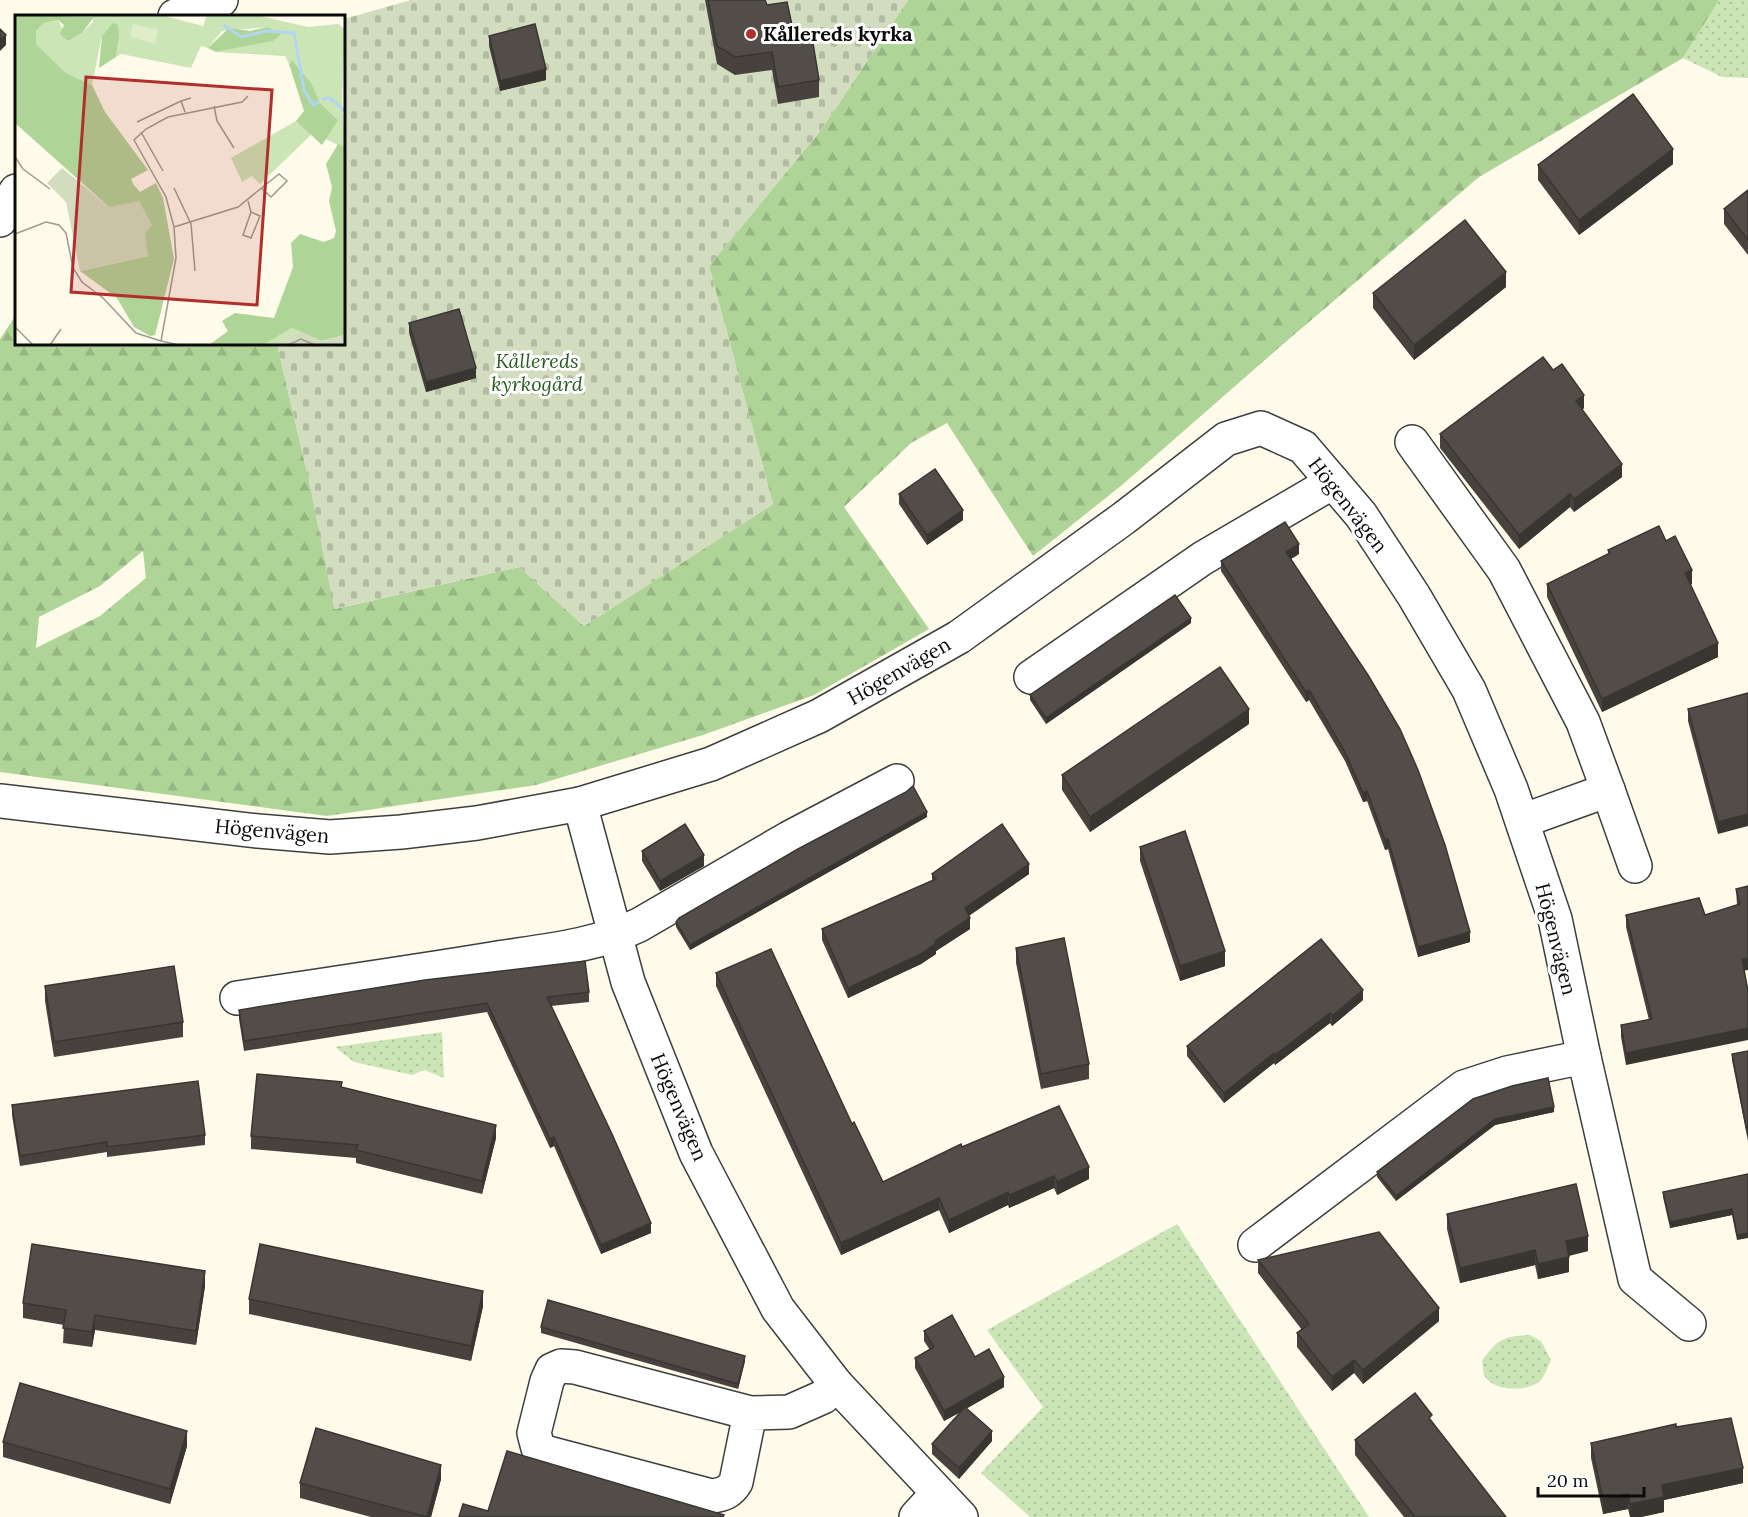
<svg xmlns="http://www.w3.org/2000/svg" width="1748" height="1517" viewBox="0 0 1748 1517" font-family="Lora,serif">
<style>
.grass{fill:url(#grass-dots)}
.forest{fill:url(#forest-firs);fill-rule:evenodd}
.cemetery{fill:url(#cemetery-stones)}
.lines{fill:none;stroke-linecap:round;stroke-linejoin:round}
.minor-casing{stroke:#3e3e3e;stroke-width:36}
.minor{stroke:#fff;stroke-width:33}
.wall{fill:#47423e}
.shaded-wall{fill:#393632}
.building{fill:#524d48;stroke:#393632;stroke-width:1.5}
.poi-dot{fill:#b02f2d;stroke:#fff;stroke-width:2}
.labels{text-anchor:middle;stroke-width:6;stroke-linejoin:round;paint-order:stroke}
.poi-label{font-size:20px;font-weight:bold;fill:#0b0b0b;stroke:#fff;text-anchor:start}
.park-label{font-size:20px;font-style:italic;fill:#295d20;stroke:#fff}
.street-label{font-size:20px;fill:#0b0b0b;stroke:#fff}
.inset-river{fill:none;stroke:#b2d6f1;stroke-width:3}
.inset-road{fill:none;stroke:#9d9b91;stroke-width:1.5}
.view{fill:#b02f2d;fill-opacity:0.15;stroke:#b02f2d;stroke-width:3}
.inset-edge{fill:none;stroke:#0b0b0b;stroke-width:3}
</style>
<defs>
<pattern id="grass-dots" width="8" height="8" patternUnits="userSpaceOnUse" patternTransform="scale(1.5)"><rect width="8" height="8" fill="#cce5b6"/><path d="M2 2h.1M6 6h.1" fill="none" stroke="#aec39b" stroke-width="1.8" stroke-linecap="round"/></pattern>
<pattern id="forest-firs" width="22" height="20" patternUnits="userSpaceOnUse" patternTransform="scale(1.5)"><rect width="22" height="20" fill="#afd497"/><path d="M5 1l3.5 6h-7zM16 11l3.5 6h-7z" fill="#95b581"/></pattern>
<pattern id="cemetery-stones" width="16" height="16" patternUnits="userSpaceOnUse" patternTransform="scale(1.5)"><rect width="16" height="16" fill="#d1ddbe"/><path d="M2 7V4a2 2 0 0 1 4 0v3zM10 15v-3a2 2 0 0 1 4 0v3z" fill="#b2bca2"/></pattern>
</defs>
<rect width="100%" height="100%" fill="#fefbea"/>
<g class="grass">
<path d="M1719,0H1748V78L1722,77L1683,58Z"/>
<path d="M442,1032L444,1078L424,1070L412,1075L354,1062L335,1047Z"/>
<path d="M1177,1224L1369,1517H1030L981,1473L1043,1407L987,1330Z"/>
<path d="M1530,1335L1541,1341L1551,1360C1548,1366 1545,1376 1540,1381C1528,1392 1492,1392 1484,1375C1483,1372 1483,1365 1482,1361C1497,1339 1504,1336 1530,1335Z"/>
</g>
<path class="forest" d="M908,0H1719L1683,58L1479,177L1282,345L1122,485L1033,556L947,423L911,443L844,507L929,629L814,695L703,735L536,785L327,816L0,772V339L16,315V344H277L310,485L335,609L519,567L584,626L773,504L709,266L821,130ZM143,551L146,578L100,616L36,648L39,617L100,586Z"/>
<path class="cemetery" d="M411,0H908L821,130L709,266L773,504L584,626L519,567L334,609L310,485L277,344H344V19Z"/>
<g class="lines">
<g class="minor-casing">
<g id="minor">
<path d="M175,16L191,9L221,0"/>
<path d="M0,220L16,191"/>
<path d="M1412,442L1504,570L1583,722L1608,790"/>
<path d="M1031,677L1203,558L1333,482"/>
<path d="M0,801L258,831L330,837L401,832L477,823L580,804L711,764L819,716L959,637L1124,518L1226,439L1261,428L1303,447L1361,515L1414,596L1469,690L1511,789L1555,919L1584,1057L1635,1279L1689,1324"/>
<path d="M580,804L628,982L696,1153L778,1309L836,1384L961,1517"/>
<path d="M1522,821L1608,790L1635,866"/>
<path d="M237,998C322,985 407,973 492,959C542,951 593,947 639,925L789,838L897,781"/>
<path d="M1255,1245L1464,1087L1507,1073L1584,1057"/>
<path d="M750,1413L736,1482C730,1492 723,1495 711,1496L548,1453L538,1448L534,1433L547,1381L552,1370L561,1366L575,1367L750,1413L789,1412L823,1397L836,1384"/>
<path d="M916,1517L938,1493"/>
</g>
</g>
<use href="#minor" class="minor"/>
</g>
<g class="wall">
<path d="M705,0H765L767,5L795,39L819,80V97L778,104L772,70L735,75L717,64Z"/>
<path d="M489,36L546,80L500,91L489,46Z"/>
<path d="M1673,164L1579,235L1538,180V165Z"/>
<path d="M1748,190V255L1724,224V209Z"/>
<path d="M1506,287L1414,360L1373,308V293Z"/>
<path d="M409,323L476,378L426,392L409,333Z"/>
<path d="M1553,370L1584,408L1582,410L1622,477L1574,512L1570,507L1519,549L1440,448V434Z"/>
<path d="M899,494L963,520L927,545L899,504Z"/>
<path d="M1666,541L1692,584L1690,585L1718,657L1602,712L1547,597V584L1608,554V550Z"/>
<path d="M1299,554L1291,559L1470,942L1418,957L1388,849L1385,850L1367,801L1363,802L1345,761L1309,700L1306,702L1221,571V561Z"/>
<path d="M1191,623L1046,724L1030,700V695Z"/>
<path d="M1748,693L1718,834L1688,721V709Z"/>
<path d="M1249,724L1090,832L1062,790V775Z"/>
<path d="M927,817L690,950L676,927V922Z"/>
<path d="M1140,847L1225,966L1180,981L1140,861Z"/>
<path d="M642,851L704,866L660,891L642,861Z"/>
<path d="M932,874H1029L969,916L970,929L936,951V954L921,964L848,998L822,940V929L932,881Z"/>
<path d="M1748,886L1744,971L1626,1065L1621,1037V1025L1649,1020L1626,927V915H1705L1737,905L1736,889Z"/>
<path d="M1016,948L1089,1064V1079L1041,1089L1016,963Z"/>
<path d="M716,973L852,1124L883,1182L962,1147L1089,1179L1057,1195L1054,1188L1009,1208L1008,1205L949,1233L939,1210L841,1255L716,986Z"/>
<path d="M45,986L183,1022V1037L54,1057L45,1001Z"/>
<path d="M589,992V1002L551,1006L651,1233L601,1254L554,1146L550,1148L487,1012L244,1051L239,1019V1010Z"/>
<path d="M1363,1000L1332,1026L1330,1023L1275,1065L1274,1063L1224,1103L1187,1056V1046Z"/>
<path d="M1748,1051V1141L1732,1060V1054Z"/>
<path d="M342,1087L496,1138L482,1194L356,1163V1158L251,1149V1136Z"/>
<path d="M1473,1099L1554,1112L1495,1125L1396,1201L1377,1177V1172Z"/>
<path d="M12,1105L205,1135V1145L107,1157V1152L20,1166L12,1115Z"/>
<path d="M1748,1174L1737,1240L1732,1215L1670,1228L1663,1197V1192Z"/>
<path d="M1447,1214L1588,1251L1569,1256V1272L1538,1279L1535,1265L1460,1283L1447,1229Z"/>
<path d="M1258,1260L1439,1321L1363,1384L1354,1373L1332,1391L1297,1347V1333L1302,1330L1258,1273Z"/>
<path d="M205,1286L196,1345L95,1330L92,1347L63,1343L64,1325L23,1318V1303Z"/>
<path d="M249,1299L483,1306L471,1361L249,1314Z"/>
<path d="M541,1327L745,1361L738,1389L541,1333Z"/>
<path d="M924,1331L975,1357L1004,1387L966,1409L992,1441L959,1479L932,1454V1444L961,1412L944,1421L915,1368V1358L930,1350L924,1341Z"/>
<path d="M1432,1422L1506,1517H1404L1355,1455V1440Z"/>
<path d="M1676,1427L1743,1483L1664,1500V1512L1641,1517H1630L1628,1509L1603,1514L1591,1458V1443Z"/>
<path d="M3,1442L187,1446L170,1504L3,1457Z"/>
<path d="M441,1479L431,1517H371L300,1498V1483Z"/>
</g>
<g class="shaded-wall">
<path d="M6,35V45L0,51V40Z"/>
<path d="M546,69V80L500,91V81Z"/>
<path d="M1673,149V164L1579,235V220Z"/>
<path d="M1506,272V287L1414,360V345Z"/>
<path d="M476,368V378L426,392V382Z"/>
<path d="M1584,395V408L1576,415V401Z"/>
<path d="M1622,464V477L1574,512V499Z"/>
<path d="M1570,494V507L1519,549V535Z"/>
<path d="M963,510V520L927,545V535Z"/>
<path d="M1299,544V554L1286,562V552Z"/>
<path d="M1692,570V584L1685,587V573Z"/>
<path d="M1191,618V623L1046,724V718Z"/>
<path d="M1718,643V657L1602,712V699Z"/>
<path d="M1309,690V700L1306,702V692Z"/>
<path d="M1249,709V724L1090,832V817Z"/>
<path d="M1367,791V801L1363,802V793Z"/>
<path d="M927,812V817L690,950V945Z"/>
<path d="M1748,814V826L1718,834V822Z"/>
<path d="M1388,839V849L1385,850V840Z"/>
<path d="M704,855V866L660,891V881Z"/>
<path d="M1029,864V874L965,918V908Z"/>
<path d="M970,918V929L936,951V954L921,964L848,998V988L935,941Z"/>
<path d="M1470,932V942L1418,957V947Z"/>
<path d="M1225,951V966L1180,981V966Z"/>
<path d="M1748,958V970L1742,971V959Z"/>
<path d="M1363,990V1000L1332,1026V1016Z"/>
<path d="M1330,1013V1023L1275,1065V1055Z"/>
<path d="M1748,1028V1040L1626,1065V1053Z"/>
<path d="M1274,1053V1063L1224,1103V1093Z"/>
<path d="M1554,1107V1112L1495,1125L1396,1201V1196L1495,1119Z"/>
<path d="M496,1125V1138L482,1194V1181Z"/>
<path d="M554,1137V1146L550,1148V1139Z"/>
<path d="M1089,1167V1179L1057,1195V1182Z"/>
<path d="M1054,1176V1188L1009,1208V1195Z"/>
<path d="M1008,1192V1205L949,1233V1220Z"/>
<path d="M939,1198V1210L841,1255V1243Z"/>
<path d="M1732,1209V1215L1670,1228V1222Z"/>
<path d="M651,1223V1233L601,1254V1245Z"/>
<path d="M1748,1233V1238L1737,1240V1235Z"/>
<path d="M1588,1236V1251L1566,1256V1241Z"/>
<path d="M1535,1250V1265L1460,1283V1268Z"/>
<path d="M1569,1257V1272L1538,1279V1264Z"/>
<path d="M205,1271V1286L196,1345V1331Z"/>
<path d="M483,1291V1306L471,1361V1346Z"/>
<path d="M1439,1308V1321L1363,1384V1370Z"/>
<path d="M95,1315V1330L92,1347V1332Z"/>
<path d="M745,1356V1361L738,1389V1384Z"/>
<path d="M1354,1360V1373L1332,1391V1377Z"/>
<path d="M1004,1377V1387L944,1421V1411Z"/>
<path d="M187,1431V1446L170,1504V1489Z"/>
<path d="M992,1431V1441L959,1479V1468Z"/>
<path d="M441,1465V1479L431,1517H427Z"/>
<path d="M1743,1468V1483L1664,1500V1512L1641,1517H1630V1504L1662,1485Z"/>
<path d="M1628,1494V1509L1603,1514V1499Z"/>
</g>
<g class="building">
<path d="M708,0H765L767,5L787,2L795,39L812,37L819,80L778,87L772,52L735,57L717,46Z"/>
<path d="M535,24L546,69L500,81L489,36Z"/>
<path d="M0,29L6,35L0,40Z"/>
<path d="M1633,94L1673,149L1579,220L1538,165Z"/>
<path d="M1748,190V240L1724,209Z"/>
<path d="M1465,220L1506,272L1414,345L1373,293Z"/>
<path d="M459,309L476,368L426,382L409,323Z"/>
<path d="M1543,357L1553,370L1562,364L1584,395L1576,401L1622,464L1574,499L1570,494L1519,535L1440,434Z"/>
<path d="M935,469L963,510L927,535L899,494Z"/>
<path d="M1285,522L1299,544L1286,552L1368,675L1400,729L1418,770L1445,845L1470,932L1418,947L1388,839L1385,840L1367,791L1363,793L1345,752L1309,690L1306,692L1221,561Z"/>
<path d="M1659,526L1666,541L1675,536L1692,570L1685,573L1718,643L1602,699L1547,584L1610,553L1608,550Z"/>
<path d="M1175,595L1191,618L1046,718L1030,695Z"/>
<path d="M1220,667L1249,709L1090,817L1062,775Z"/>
<path d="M1748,693V814L1718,822L1688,709Z"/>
<path d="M913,786L927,812L690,945L676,922L679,918L798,849L906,792Z"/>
<path d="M685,824L704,855L660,881L642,851Z"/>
<path d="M1002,824L1029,864L965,908L970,918L935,941L936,943L921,954L848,988L822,929L936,879L932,874Z"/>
<path d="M1185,831L1225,951L1180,966L1140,847Z"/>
<path d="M1748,886V958L1742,959L1748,991V1028L1626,1053L1621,1025L1652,1019L1626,915L1699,898L1705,915L1740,904L1736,889Z"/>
<path d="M1064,938L1089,1064L1041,1074L1016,948Z"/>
<path d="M1321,939L1363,990L1332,1016L1330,1013L1275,1055L1274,1053L1224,1093L1187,1046Z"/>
<path d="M771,949L852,1124L854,1122L883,1182L961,1144L962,1147L1059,1106L1089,1167L1057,1182L1054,1176L1009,1195L1008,1192L949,1220L939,1198L841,1243L716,973Z"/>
<path d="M585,961L589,992L547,997L612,1134L651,1223L601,1245L554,1137L550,1139L487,1003L244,1041L239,1010L425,980Z"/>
<path d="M174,966L183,1022L54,1042L45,986Z"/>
<path d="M1748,1051V1136L1732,1054Z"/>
<path d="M257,1074L342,1082L341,1087L496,1125L482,1181L356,1150L358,1145L251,1136Z"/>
<path d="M1548,1078L1554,1107L1495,1119L1396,1196L1377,1172L1473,1099L1512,1086Z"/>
<path d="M198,1081L205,1135L107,1147V1142L20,1156L12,1105Z"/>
<path d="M1748,1174V1233L1737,1235L1732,1209L1670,1222L1663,1192Z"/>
<path d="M1576,1184L1588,1236L1566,1241L1569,1257L1538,1264L1535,1250L1460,1268L1447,1214Z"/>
<path d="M1379,1232L1439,1308L1363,1370L1354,1360L1332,1377L1297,1333L1309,1324L1258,1260Z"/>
<path d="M32,1244L205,1271L196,1331L95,1315L92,1332L63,1328L66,1310L23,1303Z"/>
<path d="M260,1244L483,1291L471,1346L249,1299Z"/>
<path d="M548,1300L745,1356L738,1384L541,1327Z"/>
<path d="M952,1315L975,1357L989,1349L1004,1377L944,1411L915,1358L934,1347L924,1331Z"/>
<path d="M20,1383L187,1431L170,1489L3,1442Z"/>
<path d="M1415,1393L1432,1415L1429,1418L1506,1517H1415L1355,1440Z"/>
<path d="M965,1407L992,1431L959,1468L932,1444Z"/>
<path d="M1731,1418L1743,1468L1662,1485L1664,1497L1630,1504L1628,1494L1603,1499L1591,1443L1676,1424V1427Z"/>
<path d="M316,1428L441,1465L427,1517L300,1483Z"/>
<path d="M507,1451L724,1515L723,1517H459L463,1504L488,1511Z"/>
</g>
<circle class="poi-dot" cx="751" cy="34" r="6"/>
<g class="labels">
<g class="poi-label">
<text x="763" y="41">Kållereds kyrka</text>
</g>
<g class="park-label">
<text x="537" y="368">Kållereds<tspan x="537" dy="23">kyrkogård</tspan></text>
</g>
<g class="street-label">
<text transform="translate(1348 505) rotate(52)" y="7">Högenvägen</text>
<text transform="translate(899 671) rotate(-30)" y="7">Högenvägen</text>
<text transform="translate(272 831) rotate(5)" y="7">Högenvägen</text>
<text transform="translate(1556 939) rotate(76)" y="7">Högenvägen</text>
<text transform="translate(679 1107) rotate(67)" y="7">Högenvägen</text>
</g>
</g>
<g transform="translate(15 15)">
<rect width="330" height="330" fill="#fefbea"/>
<path d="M78,0H146L188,11L192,0H241L293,12L323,9L330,14L327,85L330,133L310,124L323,105L305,88L284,52L274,49L270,41L201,37L258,26L252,12L207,16L193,33L186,31L176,53L106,39L101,42L104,22L96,13L87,21L77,70L51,58L21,29V16L29,8L43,5L53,26L67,18L78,7ZM281,106L297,119L245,169L237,161L227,167L216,143ZM277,313L284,316L262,330H248Z" fill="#cce5b6"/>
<path d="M0,0L79,2L67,18L53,26L45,19L49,10L43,5L29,8L21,16V29L51,58L77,70L90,97L133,155L116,164L118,169L125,177L141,168L148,183L159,244L140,320L135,321L119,312L102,283L65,256L133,241L94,192L0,108ZM98,8L103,10L104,22L101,42L84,53L87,21ZM252,12L266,19L258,26L201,37L193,33L214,13L235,16ZM277,45L296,68L305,88L323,105L307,130L281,106L289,96L274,49ZM323,129L330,132V320L306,326L277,313L248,330H194L213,316L207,306L220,298L259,303L278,252L276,228L285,219L309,227L319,223L321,216L314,186L317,172L311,149Z" fill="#afd497"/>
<path d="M47,153L94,192L124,186L137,210L130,218L133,241L65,256L51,187L32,168ZM284,316L306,326L330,320V330H262Z" fill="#d1ddbe"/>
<path d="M118,9L143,15L140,29L115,22Z" fill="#deedc8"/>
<path class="inset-river" d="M208,10L227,22L251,16L279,18L289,75L298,90L304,87M307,84L315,83L330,96"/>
<path class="inset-road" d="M199,91L202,106L219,133M170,97L166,86L176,83M122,107L166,86M126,117L148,156M0,142L8,154L35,174M159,173L176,209L180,256M233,186L236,197L228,220L236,223L245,201L236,197M159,212L223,192L264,159L272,166L256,182L247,174M0,219L31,207L44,210L51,218L58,253L67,267L88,283L121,318L146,326M0,312L18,330M35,330L46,314M164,330L146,326L161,243L159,212L151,182L119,125L131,114L153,102L227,87L233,81M273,330L286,324L300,330"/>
<path class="view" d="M71,62L257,75L242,290L56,277Z"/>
<rect width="330" height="330" class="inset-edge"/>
</g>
<path d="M1538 1487v9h106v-9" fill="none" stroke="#0b0b0b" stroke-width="3"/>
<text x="1547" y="1487" font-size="18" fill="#0b0b0b" stroke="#ffffff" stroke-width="4.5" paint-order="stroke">20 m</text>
</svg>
